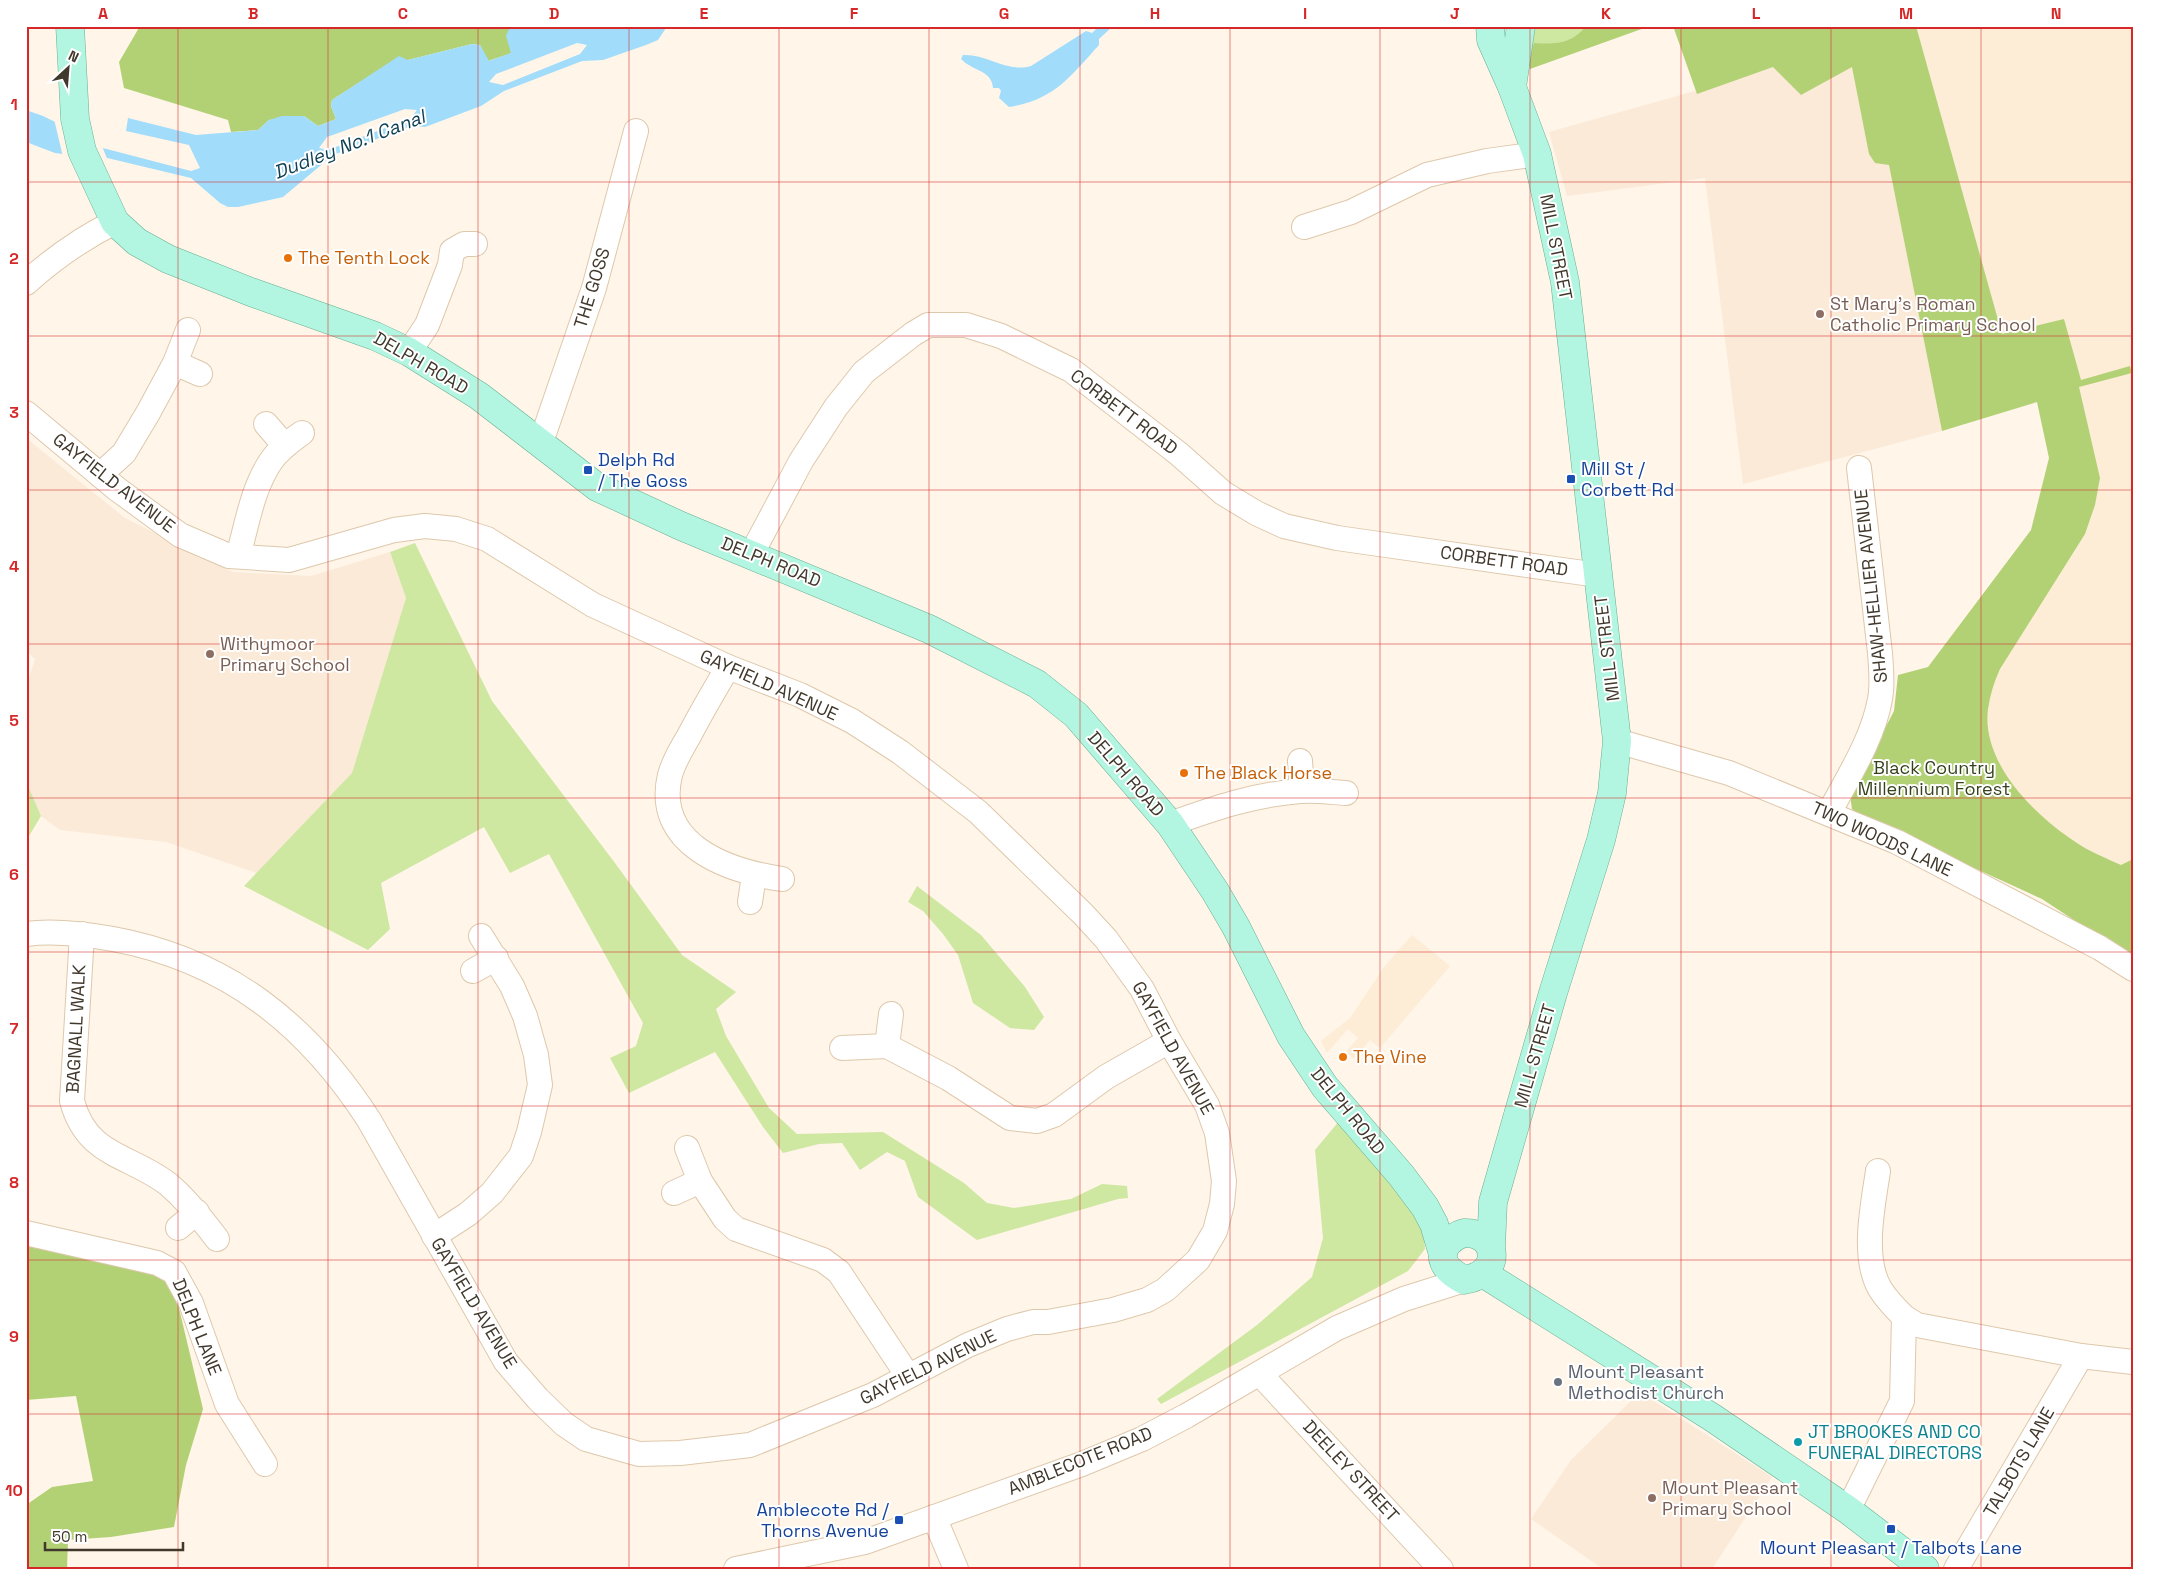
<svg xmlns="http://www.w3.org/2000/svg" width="2159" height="1595" viewBox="0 0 2159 1595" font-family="'Space Grotesk',sans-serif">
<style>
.built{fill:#fdedd7}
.education{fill:#fbead8}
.green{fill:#cee7a1}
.forest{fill:#b2d175}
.water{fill:#a1dcfb;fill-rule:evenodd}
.pier{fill:#fff5e9}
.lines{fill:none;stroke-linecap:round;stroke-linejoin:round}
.minor-casing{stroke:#dec8ab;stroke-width:26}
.major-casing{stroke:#69af93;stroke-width:29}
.minor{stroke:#fff;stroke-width:24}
.major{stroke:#b2f5e0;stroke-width:28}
.grid{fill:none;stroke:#d62828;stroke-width:1;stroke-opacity:0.55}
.food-dot{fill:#e8710a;stroke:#fff;stroke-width:2}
.education-dot{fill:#8d6e63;stroke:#fff;stroke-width:2}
.transit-dot{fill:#1a4fb4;stroke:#fff;stroke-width:2}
.worship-dot{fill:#6b7280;stroke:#fff;stroke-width:2}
.culture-dot{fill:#0f9aa8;stroke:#fff;stroke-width:2}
.labels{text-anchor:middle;stroke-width:4;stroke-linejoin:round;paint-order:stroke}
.street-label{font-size:18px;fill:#41382c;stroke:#fff}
.food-label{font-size:18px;fill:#c56008;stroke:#fff;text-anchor:start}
.education-label{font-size:18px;fill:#785e54;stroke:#fff;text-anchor:start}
.transit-label{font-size:18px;fill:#164399;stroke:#fff;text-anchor:start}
.park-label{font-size:18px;fill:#35421c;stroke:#fff}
.worship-label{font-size:18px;fill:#5b616d;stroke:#fff;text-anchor:start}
.culture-label{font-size:18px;fill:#0d838f;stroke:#fff;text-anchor:start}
.water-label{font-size:19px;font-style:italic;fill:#104055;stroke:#fff}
.neatline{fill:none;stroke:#d62828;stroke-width:2}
.grid-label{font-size:16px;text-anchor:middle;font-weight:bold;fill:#d62828}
</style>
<rect width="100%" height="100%" fill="#fff5e9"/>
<g class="built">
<path d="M1862,26H2133V935L1878,798L2061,490L2048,388L1942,431Z"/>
<path d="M1412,935L1450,966L1380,1048L1370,1040L1354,1059L1346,1052L1358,1038L1348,1029L1327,1053L1321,1041L1350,1018L1384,967Z"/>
</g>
<g class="education">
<path d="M1859,32L1889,164L1942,431L1743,484L1705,178L1567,196L1549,132L1695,91Z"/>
<path d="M26,438L125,518L233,572L311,576L390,552L406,598L352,773L257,873L166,842L60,830L41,816L26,781V688L35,659L26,650Z"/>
<path d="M1640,1392L1772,1477L1712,1569H1603L1531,1519L1571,1460Z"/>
</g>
<g class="green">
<path d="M1535,26H1586C1571,44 1556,44 1535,43L1530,54L1532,34Z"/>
<path d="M415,543L492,701L615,863L682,955L736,992L716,1009L726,1036L769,1108L797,1134L883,1132L964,1183L987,1203L1014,1208L1071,1199L1102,1184L1127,1186L1128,1198L1118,1199L977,1240L918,1197L905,1161L887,1152L860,1170L842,1143L819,1144L783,1153L763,1127L715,1052L629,1093L610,1058L636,1046L643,1023L549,854L510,873L484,827L381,883L390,929L368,950L244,886L352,773L406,598L390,552Z"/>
<path d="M26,781L41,816L26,841Z"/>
<path d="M917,886L981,935L1025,987L1044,1017L1034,1030L1010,1028L973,1003L958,955L943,934L923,911L908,902Z"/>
<path d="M1340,1120L1423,1227L1425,1249L1408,1271L1161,1404L1157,1399L1257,1325L1312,1277L1323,1238L1315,1150Z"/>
</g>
<g class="forest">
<path d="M140,26H515L509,29L512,53L488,61L480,45L472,44L408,60L360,82L332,100L331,106L336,119L318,126L304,116L269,120L258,130L231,132L228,120L124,88L119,62Z"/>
<path d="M1586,26H1650L1530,69V54L1534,43C1556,44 1571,44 1586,26Z"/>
<path d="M1673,26H1916L2002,334L2064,319L2081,380L2130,366L2132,373L2079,387L2100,478L2095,505L2085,534L2000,669C1994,682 1990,695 1988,709C1981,763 2035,816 2077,843C2090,852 2106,858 2121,865L2133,859V959L2042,899L1860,816L1852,809L1850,795L1894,711L1898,675L1928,667L2031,530L2049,458L2037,402L1942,431L1889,165L1875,163L1869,154L1852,67L1801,95L1773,67L1697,94Z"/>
<path d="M26,1240L167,1275L178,1304L203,1409L186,1465L174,1527L111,1537L68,1540L67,1569H26V1505L52,1487L93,1481L76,1396L26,1400Z"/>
</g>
<g class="water">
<path d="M515,26H673L666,28L658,40L646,45L603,60L582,61L504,91L481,106L425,127L412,126L333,155L283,197L238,207H228L220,203L191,178L99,156L93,158L55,153L26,142V110L43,116L94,141L99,147L191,171L200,168L189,145L126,131L128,118L196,135L258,130L269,120L282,116H304L318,126L336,119L331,106L332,100L399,56L408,60L472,44L480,45L489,61L511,53L506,36L509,29ZM577,43L587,45L580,54L503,85L489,82L496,74ZM405,109L417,110L411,118L328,150L319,148L327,137Z"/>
<path d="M1099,26H1113L1099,39V45C1070,77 1054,100 1009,107L999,98L1001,91L999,88H993C992,70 972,71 961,59L963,55C988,54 1007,73 1031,66L1086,31L1092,33Z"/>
</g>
<path class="pier" d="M54,119L96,139L102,146L108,161L63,157Z"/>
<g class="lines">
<g class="minor-casing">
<g id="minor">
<path d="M1304,227L1351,212L1427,175L1487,161L1537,154"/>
<path d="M26,283C54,258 82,238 115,222"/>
<path d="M409,352L427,325L450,265L452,251L464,244H475"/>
<path d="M175,363L200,374"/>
<path d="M26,413L117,489L180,535L229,556L289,560L394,530L425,526L456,529L487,539L593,605L728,667L800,695L852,721L900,752L978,812L1083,914L1106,939L1142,989L1169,1041L1207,1105L1217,1133L1224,1181L1222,1204L1215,1231L1198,1260L1165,1290L1147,1300L1113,1310L1048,1322H1033L1007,1329L968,1345L873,1395L750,1445L680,1453L639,1454L586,1439L564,1424L538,1399L506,1362L369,1120C307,1024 227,960 113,939C85,934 55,930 26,934"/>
<path d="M266,424L285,446"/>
<path d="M541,442L594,288L636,131"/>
<path d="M100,475L124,453L148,413L175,363L188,330"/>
<path d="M751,555L801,461L836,407L864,372L913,334L928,325H966L1001,336L1071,370L1179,454L1223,493L1256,513L1284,526L1337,538L1598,575"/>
<path d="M238,556C247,525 252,489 271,461C279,449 291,441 302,433"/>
<path d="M728,667C715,689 702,711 690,734C683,747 674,760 670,775C653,845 728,871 782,879"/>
<path d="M1617,741L1729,773L1897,842L2100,948L2133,969"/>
<path d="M1300,761L1302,791"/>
<path d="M1829,813C1848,777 1873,739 1880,699C1883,684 1881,668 1880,653L1859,468"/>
<path d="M1170,824C1215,808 1252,795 1300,791C1315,790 1331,792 1346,793"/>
<path d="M750,902L754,875"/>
<path d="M82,934L72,1101C87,1157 129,1154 168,1184C187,1200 202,1219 217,1239"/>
<path d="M473,971L496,958"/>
<path d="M887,1046L891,1014"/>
<path d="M842,1048L887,1046L948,1078L1010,1118L1037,1121L1054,1115L1106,1077L1169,1041"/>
<path d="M687,1148L700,1181L725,1219L736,1229L823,1260L839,1272L908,1376"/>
<path d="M674,1193L700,1181"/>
<path d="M178,1228L197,1212"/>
<path d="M26,1233L157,1263L174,1272L191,1303L227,1404L265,1464"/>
<path d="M434,1236L468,1214L492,1193L521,1156L529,1132L540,1085L536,1055L525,1016L512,986L481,936"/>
<path d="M1904,1317L1917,1325L2081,1356L2133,1362"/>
<path d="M1260,1374L1441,1569"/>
<path d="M1848,1510L1902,1401L1904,1317C1895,1308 1885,1298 1879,1287C1862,1255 1873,1205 1878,1171"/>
<path d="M934,1517L956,1569"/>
<path d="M736,1569L865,1542L1082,1464L1142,1439L1186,1416L1337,1328L1404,1299L1464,1280"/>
<path d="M1956,1569L2081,1356"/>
</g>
</g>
<g class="major-casing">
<g id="major">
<path d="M70,26L75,119L82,151L115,222L137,242L168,259L251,292L375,336L409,352L479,396L597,487L681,526L929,629L1037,684L1076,715L1170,824L1215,891L1236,927L1291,1036L1325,1087L1401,1175L1425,1207L1434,1224L1443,1254"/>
<path d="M1490,26L1491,40L1512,87L1537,154L1565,282L1617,741L1612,793L1601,840L1553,993L1493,1202L1491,1247"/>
<path d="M1512,87L1521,26"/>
<path d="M1464,1233C1497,1231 1505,1274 1464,1280C1457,1276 1447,1270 1444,1262C1438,1248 1453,1236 1464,1233Z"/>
<path d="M1484,1274L1713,1418L1848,1510L1925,1569"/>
</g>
</g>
<use href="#minor" class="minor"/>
<use href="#major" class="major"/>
</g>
<path class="grid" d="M178,26V1569M328,26V1569M478,26V1569M629,26V1569M779,26V1569M929,26V1569M1080,26V1569M1230,26V1569M1380,26V1569M1530,26V1569M1681,26V1569M1831,26V1569M1981,26V1569M26,182H2133M26,336H2133M26,490H2133M26,644H2133M26,798H2133M26,952H2133M26,1106H2133M26,1260H2133M26,1414H2133"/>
<g class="food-dot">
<circle cx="288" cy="258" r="5"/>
<circle cx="1184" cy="773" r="5"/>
<circle cx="1343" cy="1057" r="5"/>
</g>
<g class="education-dot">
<circle cx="1820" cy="314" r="5"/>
<circle cx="210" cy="654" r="5"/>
<circle cx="1652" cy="1498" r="5"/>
</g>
<g class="transit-dot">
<rect x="583" y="465" width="10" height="10" rx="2.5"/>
<rect x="1566" y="474" width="10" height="10" rx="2.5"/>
<rect x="894" y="1515" width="10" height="10" rx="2.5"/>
<rect x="1886" y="1524" width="10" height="10" rx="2.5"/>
</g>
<circle class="worship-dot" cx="1558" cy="1382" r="5"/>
<circle class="culture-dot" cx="1798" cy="1442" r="5"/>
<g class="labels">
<g class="street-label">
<text transform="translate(1556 247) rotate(79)" y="6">MILL STREET</text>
<text transform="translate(592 288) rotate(-73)" y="6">THE GOSS</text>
<text transform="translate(421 363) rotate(30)" y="6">DELPH ROAD</text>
<text transform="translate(1124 412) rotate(37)" y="6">CORBETT ROAD</text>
<text transform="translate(114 483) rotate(38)" y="6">GAYFIELD AVENUE</text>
<text transform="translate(1504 561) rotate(8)" y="6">CORBETT ROAD</text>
<text transform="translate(771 562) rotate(22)" y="6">DELPH ROAD</text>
<text transform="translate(1871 586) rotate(-96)" y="6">SHAW-HELLIER AVENUE</text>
<text transform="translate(1607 648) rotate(-97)" y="6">MILL STREET</text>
<text transform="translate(769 685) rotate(24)" y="6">GAYFIELD AVENUE</text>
<text transform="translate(1126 774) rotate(49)" y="6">DELPH ROAD</text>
<text transform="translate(1882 839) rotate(25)" y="6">TWO WOODS LANE</text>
<text transform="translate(76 1029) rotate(-87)" y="6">BAGNALL WALK</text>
<text transform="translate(1173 1048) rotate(61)" y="6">GAYFIELD AVENUE</text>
<text transform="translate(1535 1056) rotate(-74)" y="6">MILL STREET</text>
<text transform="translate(1348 1111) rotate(51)" y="6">DELPH ROAD</text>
<text transform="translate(474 1303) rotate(59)" y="6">GAYFIELD AVENUE</text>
<text transform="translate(197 1327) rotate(68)" y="6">DELPH LANE</text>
<text transform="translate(928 1367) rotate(-26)" y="6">GAYFIELD AVENUE</text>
<text transform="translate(1080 1461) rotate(-22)" y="6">AMBLECOTE ROAD</text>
<text transform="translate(2019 1462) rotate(-60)" y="6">TALBOTS LANE</text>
<text transform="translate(1351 1471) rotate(47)" y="6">DEELEY STREET</text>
</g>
<g class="food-label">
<text x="298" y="264">The Tenth Lock</text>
<text x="1194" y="779">The Black Horse</text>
<text x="1353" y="1063">The Vine</text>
</g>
<g class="education-label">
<text x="1830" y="310">St Mary's Roman<tspan x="1830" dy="21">Catholic Primary School</tspan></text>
<text x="220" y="650">Withymoor<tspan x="220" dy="21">Primary School</tspan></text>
<text x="1662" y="1494">Mount Pleasant<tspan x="1662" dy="21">Primary School</tspan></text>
</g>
<g class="transit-label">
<text x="598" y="466">Delph Rd<tspan x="598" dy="21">/ The Goss</tspan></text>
<text x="1581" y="475">Mill St /<tspan x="1581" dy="21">Corbett Rd</tspan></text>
<text x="889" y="1516" text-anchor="end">Amblecote Rd /<tspan x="889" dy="21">Thorns Avenue</tspan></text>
<text x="1891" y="1554" text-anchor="middle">Mount Pleasant / Talbots Lane</text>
</g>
<g class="park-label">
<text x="1934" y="774">Black Country<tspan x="1934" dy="21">Millennium Forest</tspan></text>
</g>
<g class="worship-label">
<text x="1568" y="1378">Mount Pleasant<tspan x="1568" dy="21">Methodist Church</tspan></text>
</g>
<g class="culture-label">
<text x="1808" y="1438">JT BROOKES AND CO<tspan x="1808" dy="21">FUNERAL DIRECTORS</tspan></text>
</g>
<g class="water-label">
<text transform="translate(349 144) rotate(-21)" y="7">Dudley No.1 Canal</text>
</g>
</g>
<rect width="2159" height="1595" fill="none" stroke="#ffffff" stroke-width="55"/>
<g transform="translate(68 68) rotate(26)" stroke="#ffffff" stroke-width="4" paint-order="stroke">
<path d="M0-4L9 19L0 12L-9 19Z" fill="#41382c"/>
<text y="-8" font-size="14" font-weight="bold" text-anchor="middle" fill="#41382c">N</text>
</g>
<path d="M45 1542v8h138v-8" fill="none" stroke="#41382c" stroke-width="2.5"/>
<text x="52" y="1542" font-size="15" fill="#41382c" stroke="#ffffff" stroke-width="4" paint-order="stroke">50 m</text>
<rect x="28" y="28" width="2104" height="1540" class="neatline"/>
<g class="grid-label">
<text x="103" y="19">A</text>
<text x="253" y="19">B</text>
<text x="403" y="19">C</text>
<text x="554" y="19">D</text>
<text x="704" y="19">E</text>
<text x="854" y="19">F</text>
<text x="1004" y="19">G</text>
<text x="1155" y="19">H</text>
<text x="1305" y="19">I</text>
<text x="1455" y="19">J</text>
<text x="1606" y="19">K</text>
<text x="1756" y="19">L</text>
<text x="1906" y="19">M</text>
<text x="2056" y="19">N</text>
<text x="14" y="110">1</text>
<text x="14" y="264">2</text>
<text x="14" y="418">3</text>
<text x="14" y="572">4</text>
<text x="14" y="726">5</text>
<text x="14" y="880">6</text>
<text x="14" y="1034">7</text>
<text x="14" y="1188">8</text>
<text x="14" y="1342">9</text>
<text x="14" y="1496">10</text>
</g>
</svg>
